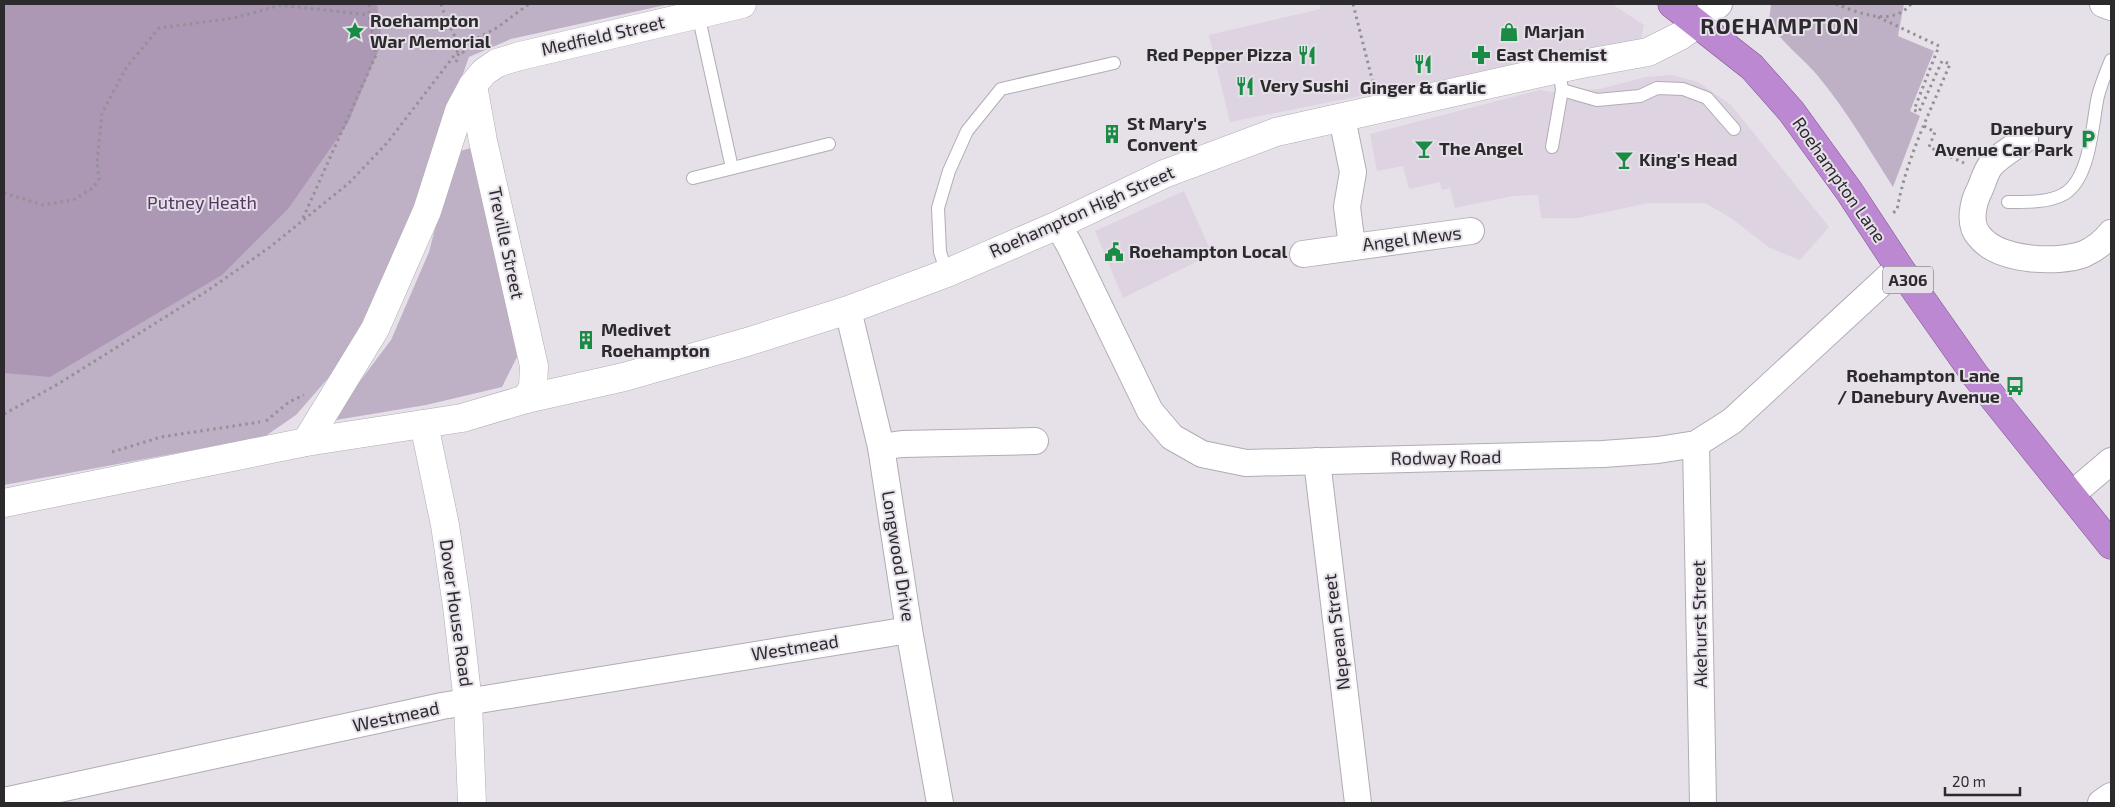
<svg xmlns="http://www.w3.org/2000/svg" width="2115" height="807" viewBox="0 0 2115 807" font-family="'Exo 2',sans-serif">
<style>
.built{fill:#ddd3e1}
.green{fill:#bfb1c5}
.forest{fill:#ac97b5}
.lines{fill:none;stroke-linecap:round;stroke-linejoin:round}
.service-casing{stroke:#b1acb4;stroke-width:14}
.minor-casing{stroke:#b1acb4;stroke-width:28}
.tertiary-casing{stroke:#b1acb4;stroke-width:29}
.trunk-casing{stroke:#7f5490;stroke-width:29}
.path{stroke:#949096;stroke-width:3;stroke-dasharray:2.5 4;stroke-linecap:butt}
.service{stroke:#fff;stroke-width:12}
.minor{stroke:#fff;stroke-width:26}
.tertiary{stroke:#fff;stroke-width:28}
.trunk{stroke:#bc88d2;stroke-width:28}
.labels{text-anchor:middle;stroke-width:4;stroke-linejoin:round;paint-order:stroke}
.shield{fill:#e6e0e9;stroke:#646165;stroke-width:1}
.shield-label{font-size:16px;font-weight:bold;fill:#2c2a2d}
.poi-label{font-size:18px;font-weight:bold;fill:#2c2a2d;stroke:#e6e0e9;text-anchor:start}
.street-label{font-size:18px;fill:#2c2a2d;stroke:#e6e0e9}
.park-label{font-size:18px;fill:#563762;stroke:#e6e0e9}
.district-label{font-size:22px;font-weight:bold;letter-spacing:1px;fill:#2c2a2d;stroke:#e6e0e9}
</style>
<rect width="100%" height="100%" fill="#e6e0e9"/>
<g class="built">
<path d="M1320,4H1612L1644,25L1641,40L1230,122L1209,35L1320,9Z"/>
<path d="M1672,75L1698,82L1731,105L1829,227L1800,260L1770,248L1731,218L1705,203H1648L1578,218H1541L1538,195L1512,196L1455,208L1450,188L1442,190L1440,182L1409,189L1403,166L1377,171L1370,134L1540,90L1552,92L1600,89L1646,77Z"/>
<path d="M1184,191L1212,254L1123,298L1095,231Z"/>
</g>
<g class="green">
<path d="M4,4H670L511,39L469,57L408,229L357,345L296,415L264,437L4,485Z"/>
<path d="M1771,4H1904L1898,36L1934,51L1910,111L1920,116L1893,187C1869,149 1846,110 1818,76C1802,57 1782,43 1769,22Z"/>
<path d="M471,148L481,173L517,357L502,387L426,405L330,421L391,340L429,252L449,174L460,151Z"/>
</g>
<path class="forest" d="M4,4H377L382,42L348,123L288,209L222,275L50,377L4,373Z"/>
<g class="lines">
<g class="service-casing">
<g id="service">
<path d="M698,14L732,168"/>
<path d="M1562,90L1597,100L1640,96L1657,88L1683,89L1707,98L1734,129"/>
<path d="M1552,147L1562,90L1561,83"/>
<path d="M693,178L829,144"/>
<path d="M2008,202C2025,202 2048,203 2064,194C2091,178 2092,123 2098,96C2101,84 2106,72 2111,60"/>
<path d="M947,273L940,252L938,208L949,171L967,131L1001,89L1114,63"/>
</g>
</g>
<g class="minor-casing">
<g id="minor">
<path d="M2103,4L2111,7"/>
<path d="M1698,23L1719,4"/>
<path d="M1342,118L1353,172L1347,207L1352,246"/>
<path d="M2025,139C2015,147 2000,155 1991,165C1986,171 1983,182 1980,189C1973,202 1968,224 1979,236C1998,261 2057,264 2084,254C2095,249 2104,242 2111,233"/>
<path d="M1058,225L1070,246L1150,411L1172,437L1202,454L1246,463L1603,454L1658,450L1696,444L1732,421L1899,267"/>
<path d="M1303,254L1471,231"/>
<path d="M848,310L881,447L909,630L940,803"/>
<path d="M1696,444L1703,803"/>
<path d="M881,447L902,444L1035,441"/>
<path d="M1317,461L1358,803"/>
<path d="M2071,495L2111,461"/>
<path d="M4,801L442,706L909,630"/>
<path d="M2101,803L2111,796"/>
</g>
</g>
<g class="tertiary-casing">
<g id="tertiary">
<path d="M473,85L483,141L534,366L533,387L526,399"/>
<path d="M424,424L445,525L457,606L468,703L472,803"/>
<path d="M306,442L375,329L427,211L459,111L473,85L484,72L497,63L520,56L742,4"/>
<path d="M4,503L306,442L462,418L526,399L624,377L747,342L848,310L947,273L1058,225L1164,174L1276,132L1576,65L1648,52L1680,36L1698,23"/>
</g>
</g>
<g class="trunk-casing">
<path id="trunk" d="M1672,4L1752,67L1791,111L1849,191L1899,267L1975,375L2111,545"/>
</g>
<g class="path">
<path d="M441,4L446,19L465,56"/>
<path d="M1353,4L1373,83"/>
<path d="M1836,4C1859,13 1892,27 1911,4"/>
<path d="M1878,17L1939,46L1914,110L1919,112L1942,61L1950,64C1930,112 1906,159 1897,210L1893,213"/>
<path d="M456,62L460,48"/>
<path d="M1924,126L1935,132L1929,147L1964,163"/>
<path d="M4,193L43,205L73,200L93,188L99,179L97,161L102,113L126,68L159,28L234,18L281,5L369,15"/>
<path d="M303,218L376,55L369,15V4"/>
<path d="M4,414L58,384L207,291L270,247L349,183L387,143L460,48L498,27L529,4"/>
<path d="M266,421L289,402L304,395"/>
<path d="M112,452L161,437L260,422"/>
</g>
<use href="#service" class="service"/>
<use href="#minor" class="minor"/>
<use href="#tertiary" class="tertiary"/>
<use href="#trunk" class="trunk"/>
</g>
<defs>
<g id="sight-bare" transform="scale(1.5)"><path d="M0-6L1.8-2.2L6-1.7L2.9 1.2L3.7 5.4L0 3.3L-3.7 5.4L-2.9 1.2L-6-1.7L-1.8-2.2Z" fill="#198b44" stroke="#e6e0e9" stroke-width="2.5" paint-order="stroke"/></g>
<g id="shop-bare" transform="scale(1.5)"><path d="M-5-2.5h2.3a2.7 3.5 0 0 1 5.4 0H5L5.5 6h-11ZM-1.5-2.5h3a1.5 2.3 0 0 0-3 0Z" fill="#198b44" stroke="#e6e0e9" stroke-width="2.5" paint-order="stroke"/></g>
<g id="restaurant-bare" transform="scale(1.5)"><path d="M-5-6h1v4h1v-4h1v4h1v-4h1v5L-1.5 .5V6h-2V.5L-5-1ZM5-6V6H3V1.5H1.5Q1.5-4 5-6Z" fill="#198b44" stroke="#e6e0e9" stroke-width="2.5" paint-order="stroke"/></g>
<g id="pharmacy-bare" transform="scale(1.5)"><path d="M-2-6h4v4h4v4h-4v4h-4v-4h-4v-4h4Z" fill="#198b44" stroke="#e6e0e9" stroke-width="2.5" paint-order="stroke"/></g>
<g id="building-bare" transform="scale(1.5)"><path d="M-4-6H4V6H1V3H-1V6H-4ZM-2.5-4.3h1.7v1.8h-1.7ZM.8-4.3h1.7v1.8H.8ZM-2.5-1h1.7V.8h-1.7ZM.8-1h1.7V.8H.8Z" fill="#198b44" stroke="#e6e0e9" stroke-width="2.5" paint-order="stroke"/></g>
<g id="parking-bare" transform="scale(1.5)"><path d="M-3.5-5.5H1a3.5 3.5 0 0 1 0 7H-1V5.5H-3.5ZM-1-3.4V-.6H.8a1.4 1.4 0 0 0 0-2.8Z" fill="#198b44" stroke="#e6e0e9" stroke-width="2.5" paint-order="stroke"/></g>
<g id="bar-bare" transform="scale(1.5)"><path d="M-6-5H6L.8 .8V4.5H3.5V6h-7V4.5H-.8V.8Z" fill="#198b44" stroke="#e6e0e9" stroke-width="2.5" paint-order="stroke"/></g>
<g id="civic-bare" transform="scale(1.5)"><path d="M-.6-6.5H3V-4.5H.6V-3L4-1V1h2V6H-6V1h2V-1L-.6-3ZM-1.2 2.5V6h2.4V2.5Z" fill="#198b44" stroke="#e6e0e9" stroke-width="2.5" paint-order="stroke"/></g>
<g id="bus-bare" transform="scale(1.5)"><path d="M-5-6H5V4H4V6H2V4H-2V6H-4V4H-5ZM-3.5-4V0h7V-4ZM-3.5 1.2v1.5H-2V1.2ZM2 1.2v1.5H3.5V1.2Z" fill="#198b44" stroke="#e6e0e9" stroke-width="2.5" paint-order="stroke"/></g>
</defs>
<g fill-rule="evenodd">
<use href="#sight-bare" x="355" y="31"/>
<use href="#shop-bare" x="1509" y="32"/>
<use href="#restaurant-bare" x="1307" y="55"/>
<use href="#pharmacy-bare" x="1481" y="55"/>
<use href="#restaurant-bare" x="1423" y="64"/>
<use href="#restaurant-bare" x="1245" y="86"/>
<use href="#building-bare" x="1112" y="134"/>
<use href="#parking-bare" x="2088" y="139"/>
<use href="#bar-bare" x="1424" y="149"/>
<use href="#bar-bare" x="1624" y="160"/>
<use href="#civic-bare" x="1114" y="252"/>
<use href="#building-bare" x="586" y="340"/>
<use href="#bus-bare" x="2015" y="386"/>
</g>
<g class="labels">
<rect class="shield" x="1883" y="266.5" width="50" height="27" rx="4"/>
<g class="shield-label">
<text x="1908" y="286">A306</text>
</g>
<g class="poi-label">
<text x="370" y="27">Roehampton<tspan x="370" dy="21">War Memorial</tspan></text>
<text x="1524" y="38">Marjan</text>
<text x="1292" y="61" text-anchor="end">Red Pepper Pizza</text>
<text x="1496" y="61">East Chemist</text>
<text x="1260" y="92">Very Sushi</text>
<text x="1423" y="94" text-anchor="middle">Ginger &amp; Garlic</text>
<text x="1127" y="130">St Mary's<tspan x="1127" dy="21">Convent</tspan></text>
<text x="2073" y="135" text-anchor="end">Danebury<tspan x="2073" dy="21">Avenue Car Park</tspan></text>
<text x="1439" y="155">The Angel</text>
<text x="1639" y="166">King's Head</text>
<text x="1129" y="258">Roehampton Local</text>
<text x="601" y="336">Medivet<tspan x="601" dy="21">Roehampton</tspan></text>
<text x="2000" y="382" text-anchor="end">Roehampton Lane<tspan x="2000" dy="21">/ Danebury Avenue</tspan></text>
</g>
<g class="street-label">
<text transform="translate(603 36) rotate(-13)" y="6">Medfield Street</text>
<text transform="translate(1839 180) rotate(55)" y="6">Roehampton Lane</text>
<text transform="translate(1082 212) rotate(-24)" y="6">Roehampton High Street</text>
<text transform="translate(1412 239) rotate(-7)" y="6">Angel Mews</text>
<text transform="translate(506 243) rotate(78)" y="6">Treville Street</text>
<text transform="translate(1446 458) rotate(-1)" y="6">Rodway Road</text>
<text transform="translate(898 556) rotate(81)" y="6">Longwood Drive</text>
<text transform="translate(456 613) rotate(82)" y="6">Dover House Road</text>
<text transform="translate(1700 624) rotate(-91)" y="6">Akehurst Street</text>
<text transform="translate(1337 632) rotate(-97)" y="6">Nepean Street</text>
<text transform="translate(795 648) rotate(-9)" y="6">Westmead</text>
<text transform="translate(396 717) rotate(-12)" y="6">Westmead</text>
</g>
<g class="park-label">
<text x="202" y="209">Putney Heath</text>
</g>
<g class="district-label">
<text x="1780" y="34">ROEHAMPTON</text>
</g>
</g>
<rect width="2115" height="807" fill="none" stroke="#2c2a2d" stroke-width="10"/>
<path d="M1945 787v8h75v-8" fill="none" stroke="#2c2a2d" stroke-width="2.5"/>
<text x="1952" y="787" font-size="15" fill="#2c2a2d" stroke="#e6e0e9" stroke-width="4" paint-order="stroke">20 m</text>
</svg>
